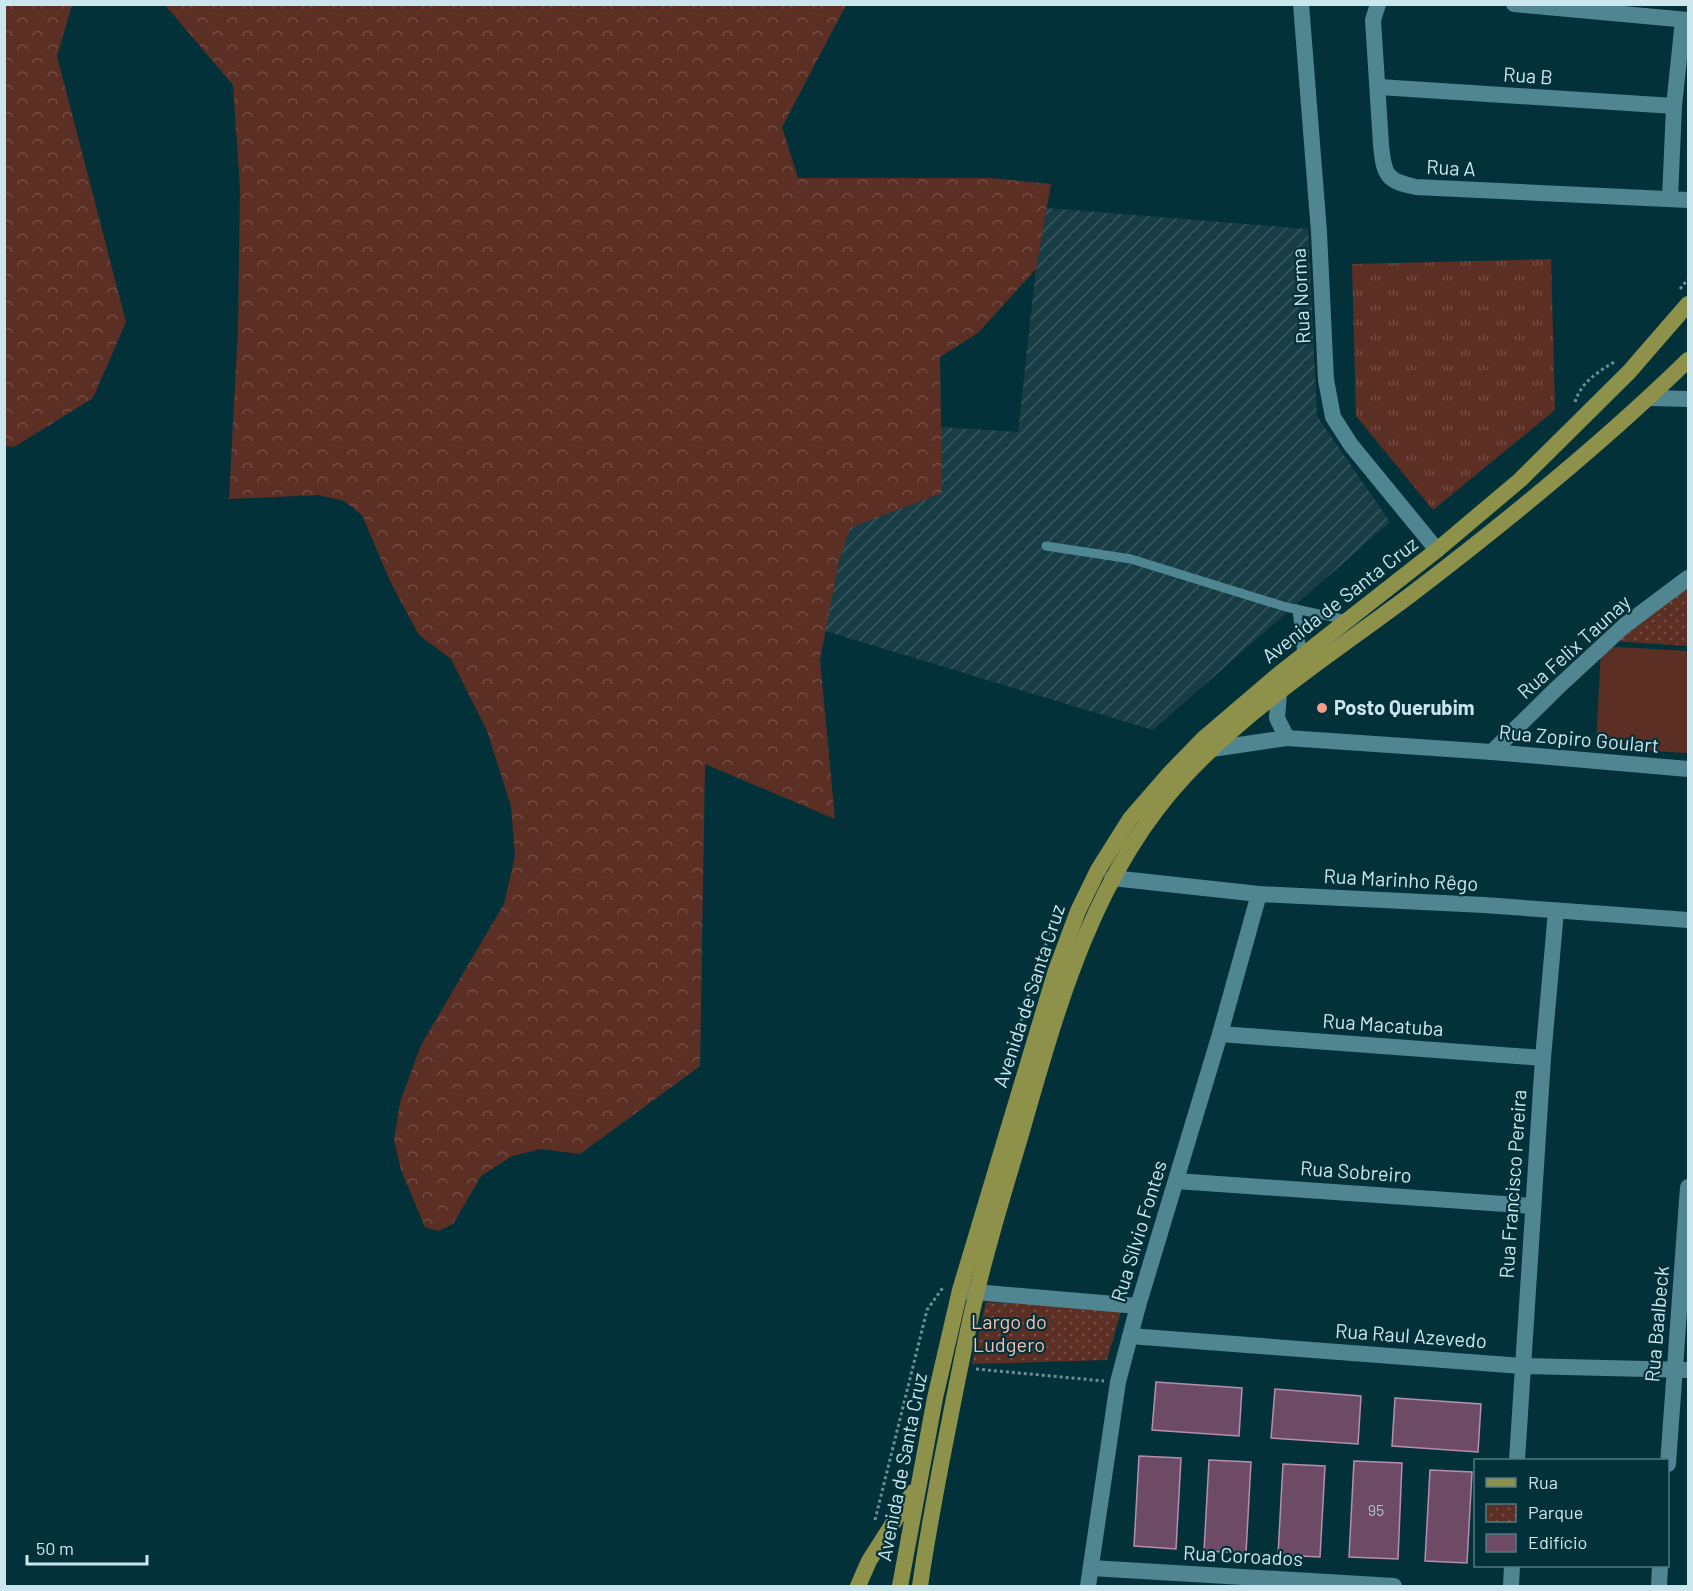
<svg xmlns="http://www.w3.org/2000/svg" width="1693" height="1591" viewBox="0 0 1693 1591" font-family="Barlow,sans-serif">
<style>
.industrial{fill:url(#industrial-furrows)}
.grass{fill:url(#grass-tufts)}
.forest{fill:url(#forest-crowns)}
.park{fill:url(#park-dots)}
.pitch{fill:#5c2f25}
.building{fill:#6d4b66;stroke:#b58fad;stroke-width:1.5}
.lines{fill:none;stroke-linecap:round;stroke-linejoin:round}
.path{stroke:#6b8f97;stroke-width:3;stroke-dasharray:3 3;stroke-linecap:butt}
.service{stroke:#4f8692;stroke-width:9}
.minor{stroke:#4f8692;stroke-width:16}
.primary{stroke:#8e914a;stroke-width:16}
.poi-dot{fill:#f49e8a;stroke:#03313a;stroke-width:2}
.labels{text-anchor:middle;stroke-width:4.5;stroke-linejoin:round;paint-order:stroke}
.number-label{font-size:16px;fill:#b4c0cb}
.street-label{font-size:20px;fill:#cbe7ed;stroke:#03313a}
.poi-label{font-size:20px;font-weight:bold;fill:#cbe7ed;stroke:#03313a;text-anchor:start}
.park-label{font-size:20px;fill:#f8beb1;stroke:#03313a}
</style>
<defs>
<pattern id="industrial-furrows" width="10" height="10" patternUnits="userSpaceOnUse" patternTransform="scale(1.5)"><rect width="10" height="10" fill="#193d44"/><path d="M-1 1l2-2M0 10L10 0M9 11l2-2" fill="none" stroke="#39595f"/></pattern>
<pattern id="grass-tufts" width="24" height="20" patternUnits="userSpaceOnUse" patternTransform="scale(1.5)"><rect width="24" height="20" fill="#5c2f25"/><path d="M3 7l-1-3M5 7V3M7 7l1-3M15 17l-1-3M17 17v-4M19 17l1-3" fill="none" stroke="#724d45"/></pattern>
<pattern id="forest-crowns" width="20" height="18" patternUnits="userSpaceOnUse" patternTransform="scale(1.5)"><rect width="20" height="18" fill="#5c2f25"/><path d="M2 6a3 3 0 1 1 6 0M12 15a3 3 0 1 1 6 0" fill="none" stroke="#724d45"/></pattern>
<pattern id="park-dots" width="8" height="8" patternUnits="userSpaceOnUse" patternTransform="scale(1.5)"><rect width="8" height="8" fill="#5c2f25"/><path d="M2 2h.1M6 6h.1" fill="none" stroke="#724d45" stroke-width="1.8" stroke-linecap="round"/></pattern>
</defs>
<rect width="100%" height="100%" fill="#03313a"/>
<path class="industrial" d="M1047,208L1308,229L1317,416L1390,522L1153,730L825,631L839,561L850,528L942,493L941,427L1018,432L1036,269Z"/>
<path class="grass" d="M1551,259L1555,410L1433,510L1356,416L1352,264Z"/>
<g class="forest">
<path d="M5,4L72,5L57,56L126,322L93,398L14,447L4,446Z"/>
<path d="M165,5H846L782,127L798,178H990L1051,184L1036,269L978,333L940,357L942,493L850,528L839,561L820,660L835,819L705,764L700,1066L580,1154L541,1149L512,1156L481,1176L453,1224L438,1231L425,1227L401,1170L394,1140L400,1102L421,1045L504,904L515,856L511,806L487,731L451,659L419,635L391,583L362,515L344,501L319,495L229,499L238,328L240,188L233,85Z"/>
</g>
<g class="park">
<path d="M1688,582V646L1612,641Z"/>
<path d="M986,1302L1122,1308L1107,1360L972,1364Z"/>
</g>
<path class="pitch" d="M1601,646L1688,651V753L1596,748Z"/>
<g class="building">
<path d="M1156,1382L1242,1388L1239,1436L1152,1430Z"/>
<path d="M1275,1389L1361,1396L1358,1444L1271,1438Z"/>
<path d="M1395,1398L1481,1404L1478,1452L1392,1446Z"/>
<path d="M1139,1456L1181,1458L1176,1549L1134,1546Z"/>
<path d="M1209,1460L1251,1462L1246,1553L1204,1551Z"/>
<path d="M1354,1461L1402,1463L1398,1559L1349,1557Z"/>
<path d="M1283,1464L1325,1466L1320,1557L1278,1555Z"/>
<path d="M1430,1470L1472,1472L1467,1563L1425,1561Z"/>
</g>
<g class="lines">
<g class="path">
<path d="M1680,289L1688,279"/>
<path d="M1575,402C1581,382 1599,371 1616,361"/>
<path d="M1010,1061L1036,968L1054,925"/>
<path d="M976,1369L1104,1381"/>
<path d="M875,1520L927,1310L944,1286"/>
</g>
<g class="service">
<path d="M1046,546L1131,559L1286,607L1347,620"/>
<path d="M1297,609L1302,655"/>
</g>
<g class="minor">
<path d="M1301,4L1319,232L1326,380L1333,417L1351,445L1437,550"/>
<path d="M1378,4L1373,20L1381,145C1384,175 1386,181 1416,187L1688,200"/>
<path d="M1514,4L1688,20"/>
<path d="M1379,87L1674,106"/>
<path d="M1670,199L1674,106L1683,20"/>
<path d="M1650,398L1688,399"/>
<path d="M1279,693L1277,718L1287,738"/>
<path d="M1212,749L1287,738L1492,752L1688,769"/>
<path d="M1492,752L1557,688L1624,626L1688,578"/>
<path d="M1112,878L1259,894L1484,905L1688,920"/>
<path d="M1220,1034L1543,1058"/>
<path d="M1176,1181L1533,1206"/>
<path d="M963,1291L1138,1306"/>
<path d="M1130,1336L1522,1366L1688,1370"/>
<path d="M1517,1460L1543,1058L1556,911"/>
<path d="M1668,1464L1688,1187"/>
<path d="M1091,1568L1394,1586"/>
<path d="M1088,1586L1118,1382L1138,1306L1220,1034L1259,894"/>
<path d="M1511,1586L1512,1566"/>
<path d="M1659,1586L1660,1566"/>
</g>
<g class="primary">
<path d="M858,1586L869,1561L913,1492"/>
<path d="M900,1586L935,1398L960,1290L1056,970L1078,911L1098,870L1130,819L1170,773L1204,738L1279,674L1437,550L1520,480L1629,372L1688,304"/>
<path d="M920,1586C926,1544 934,1501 942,1459C953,1404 963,1349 976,1295C988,1243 1004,1192 1019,1141C1056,1013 1091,877 1184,777C1249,707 1333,653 1409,596C1506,522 1601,445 1688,360"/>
</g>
</g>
<circle class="poi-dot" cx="1322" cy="708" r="6"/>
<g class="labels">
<g class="number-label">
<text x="1376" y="1516">95</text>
</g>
<g class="street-label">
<text transform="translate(1528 76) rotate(4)" y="7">Rua B</text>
<text transform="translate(1451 168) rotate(3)" y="7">Rua A</text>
<text transform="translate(1301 296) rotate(-93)" y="7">Rua Norma</text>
<text transform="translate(1340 600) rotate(-38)" y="7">Avenida de Santa Cruz</text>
<text transform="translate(1574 647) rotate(-42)" y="7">Rua Felix Taunay</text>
<text transform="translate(1579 739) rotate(5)" y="7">Rua Zopiro Goulart</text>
<text transform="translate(1401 880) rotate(3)" y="7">Rua Marinho Rêgo</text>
<text transform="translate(1029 996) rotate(-72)" y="7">Avenida de Santa Cruz</text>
<text transform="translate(1383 1025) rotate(4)" y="7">Rua Macatuba</text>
<text transform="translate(1356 1172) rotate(4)" y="7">Rua Sobreiro</text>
<text transform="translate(1513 1184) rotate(-86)" y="7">Rua Francisco Pereira</text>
<text transform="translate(1139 1231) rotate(-73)" y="7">Rua Sílvio Fontes</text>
<text transform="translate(1657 1324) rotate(-85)" y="7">Rua Baalbeck</text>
<text transform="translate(1411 1336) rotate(4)" y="7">Rua Raul Azevedo</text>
<text transform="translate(902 1467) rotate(-79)" y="7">Avenida de Santa Cruz</text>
<text transform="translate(1243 1556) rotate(3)" y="7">Rua Coroados</text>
</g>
<g class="poi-label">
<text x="1334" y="715">Posto Querubim</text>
</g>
<g class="park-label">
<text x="1009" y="1329">Largo do<tspan x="1009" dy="23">Ludgero</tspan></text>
</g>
</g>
<rect width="1693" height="1591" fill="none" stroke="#cbe7ed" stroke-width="12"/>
<rect x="1474" y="1459" width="195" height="108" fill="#03313a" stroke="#537a82" stroke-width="1.5"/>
<rect x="1486" y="1478" width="30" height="9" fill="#8e914a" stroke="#537a82" stroke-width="1.5"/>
<text x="1528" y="1489" font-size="18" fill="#cbe7ed">Rua</text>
<rect x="1486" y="1504" width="30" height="18" fill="url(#park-dots)" stroke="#537a82" stroke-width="1.5"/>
<text x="1528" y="1519" font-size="18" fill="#cbe7ed">Parque</text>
<rect x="1486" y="1534" width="30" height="18" fill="#6d4b66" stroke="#537a82" stroke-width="1.5"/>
<text x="1528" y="1549" font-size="18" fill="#cbe7ed">Edifício</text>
<path d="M27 1555v9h120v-9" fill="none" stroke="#cbe7ed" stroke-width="3"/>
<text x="36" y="1555" font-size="18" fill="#cbe7ed" stroke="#03313a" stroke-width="4.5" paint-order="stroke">50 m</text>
</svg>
